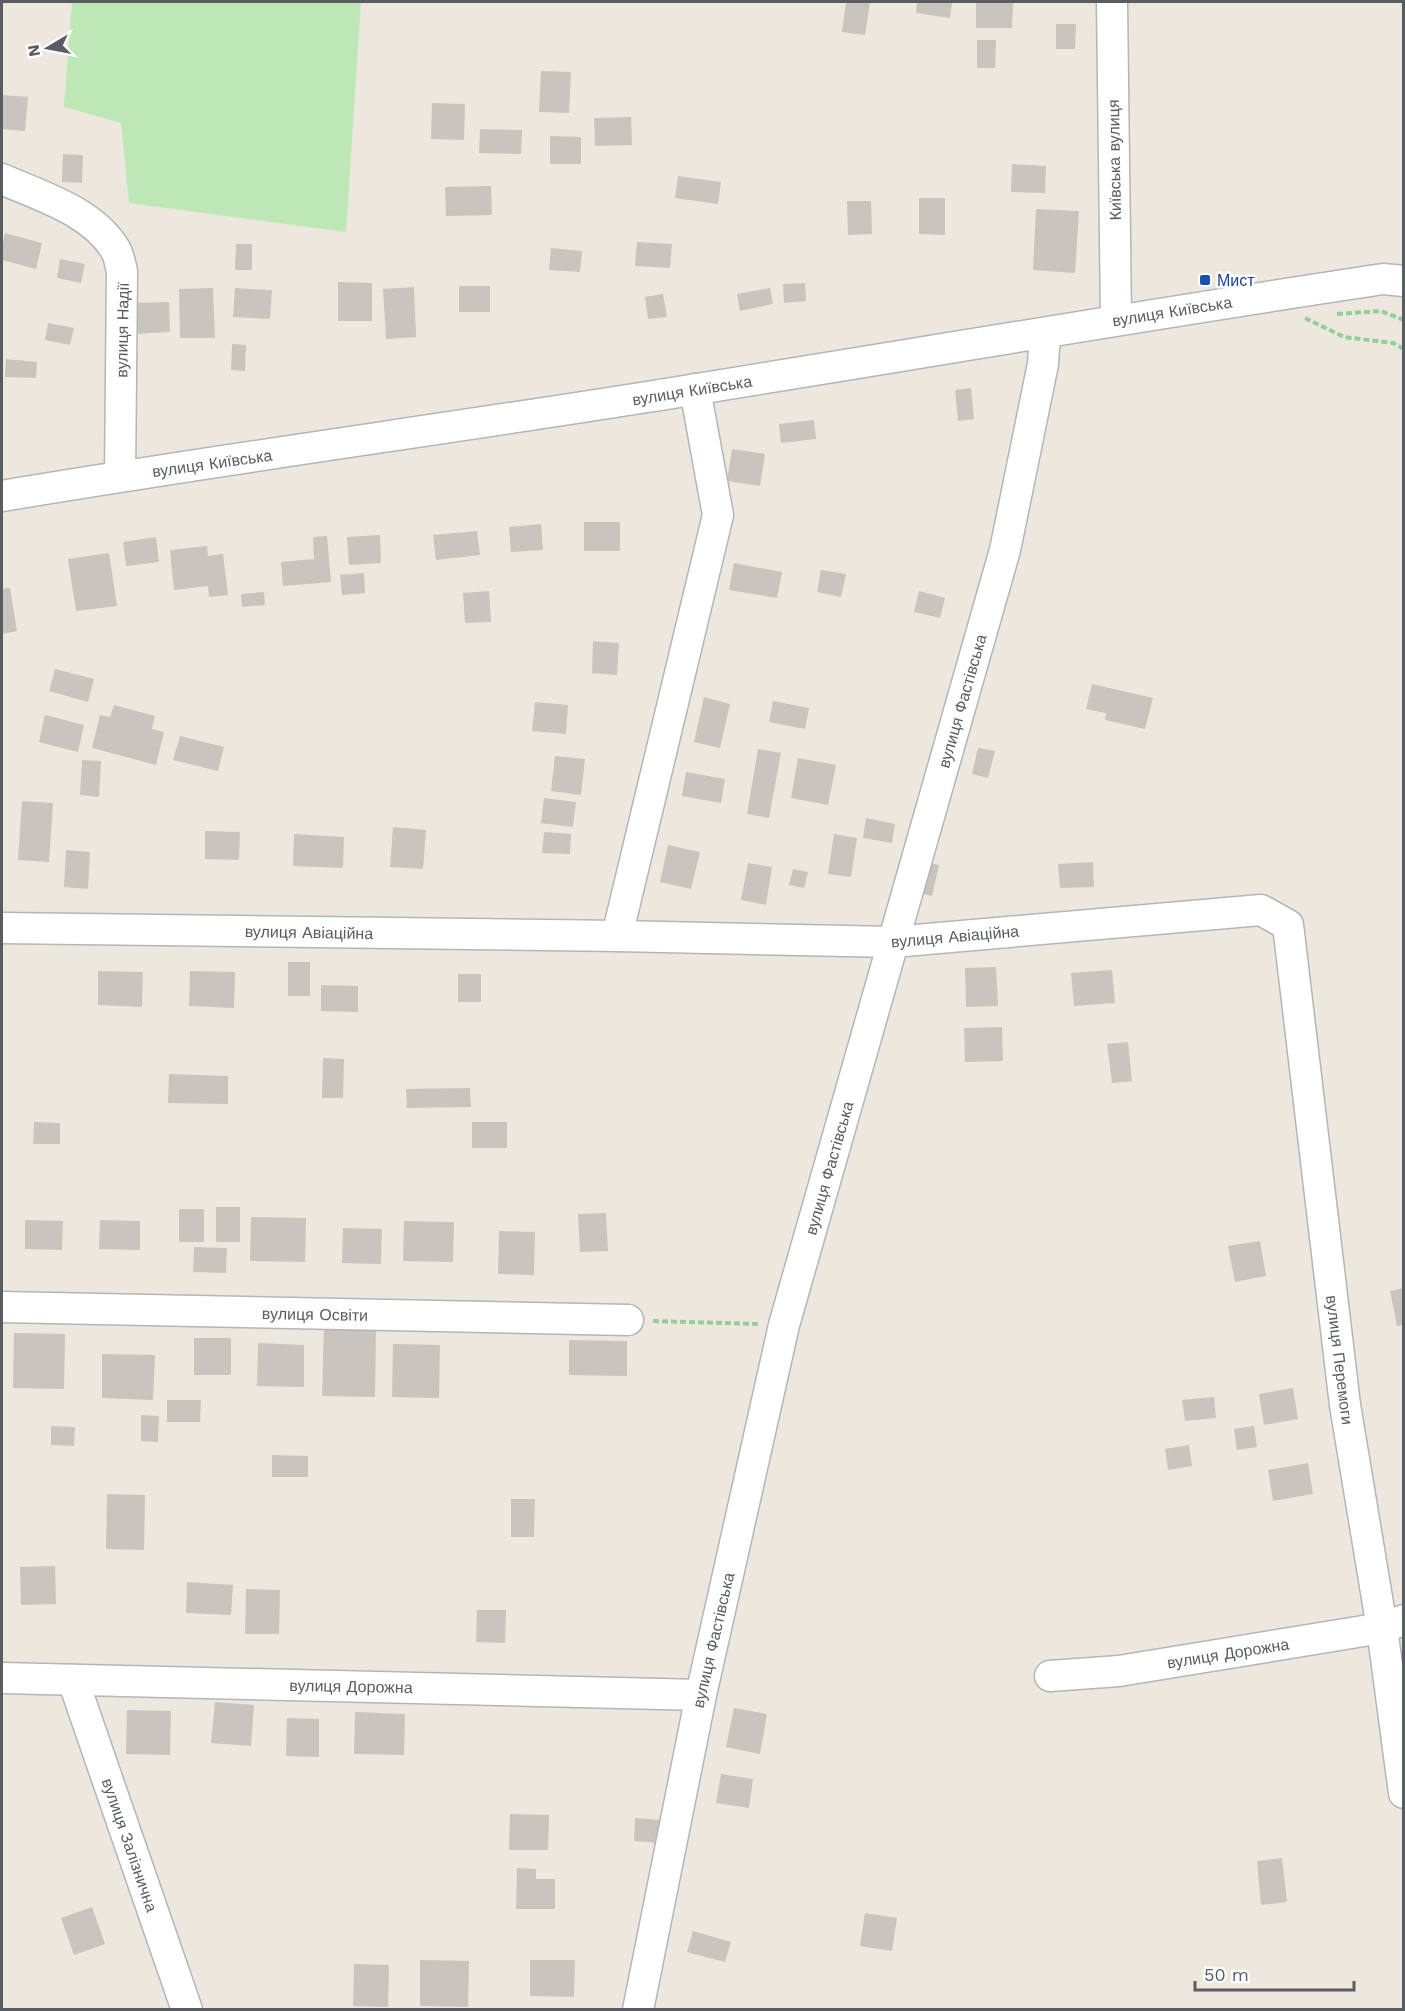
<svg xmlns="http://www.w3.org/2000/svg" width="1405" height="2011" viewBox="0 0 1405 2011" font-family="'Work Sans',sans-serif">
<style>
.green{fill:#bde8b6}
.building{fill:#c9c4bd}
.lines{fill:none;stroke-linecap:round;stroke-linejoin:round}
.minor-casing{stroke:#b1b6bb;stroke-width:33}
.path{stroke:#92ce9a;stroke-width:4;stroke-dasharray:6 3;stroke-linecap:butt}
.minor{stroke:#fff;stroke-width:30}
.transit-dot{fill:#1a4fb4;stroke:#fff;stroke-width:2}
.labels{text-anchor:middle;stroke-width:5;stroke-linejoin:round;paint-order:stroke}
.street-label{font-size:16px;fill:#575d61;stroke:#fff}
.transit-label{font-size:16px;fill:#164399;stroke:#fff;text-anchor:start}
</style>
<rect width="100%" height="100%" fill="#ede7de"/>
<path class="green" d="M72,2H361L346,232L129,203L121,123L64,107Z"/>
<g class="building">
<path d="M846,2H870L865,35L842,32Z"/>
<path d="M917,2H952L950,18L916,13Z"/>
<path d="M976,2H1013L1012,28H976Z"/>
<path d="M1056,24H1076L1075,49H1056Z"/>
<path d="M977,40H996L995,68H977Z"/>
<path d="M541,71L571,72L569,113L539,112Z"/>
<path d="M2,95L28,97L25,131L2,129Z"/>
<path d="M432,103L465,104L464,140L431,139Z"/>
<path d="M631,117L632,145L595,146L594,118Z"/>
<path d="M480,129L522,130L521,154L479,153Z"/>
<path d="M550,136L581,137V164H550Z"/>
<path d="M63,154L83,155L82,183L62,182Z"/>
<path d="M1012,164L1046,166L1045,193L1011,192Z"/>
<path d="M678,176L721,182L718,204L675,198Z"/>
<path d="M491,186L492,215L446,216L445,187Z"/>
<path d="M919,198H945V235L919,234Z"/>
<path d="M847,201H871L872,234L848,235Z"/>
<path d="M1036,209L1079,211L1075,273L1033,270Z"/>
<path d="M5,233L42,243L36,269L2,260V247Z"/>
<path d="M637,242L672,244L670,268L635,266Z"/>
<path d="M236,244H252V270H235Z"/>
<path d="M551,248L582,251L580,272L549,270Z"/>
<path d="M60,259L85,264L81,283L57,278Z"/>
<path d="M338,282L372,283V321H338Z"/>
<path d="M805,283L806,301L784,303L783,284Z"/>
<rect x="459" y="286" width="31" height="26"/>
<path d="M414,287L416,337L386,339L383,289Z"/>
<path d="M213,288L215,338H180L179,289Z"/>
<path d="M235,288L272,290L270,319L233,317Z"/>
<path d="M770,288L773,304L740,311L737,294Z"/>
<path d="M663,294L667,317L648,319L645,297Z"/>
<path d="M169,302L170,332L135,334L134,303Z"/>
<path d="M48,323L74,328L70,345L45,340Z"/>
<path d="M232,344L246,345L245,371L231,370Z"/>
<path d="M6,359L37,362L36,378L5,377Z"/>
<path d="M971,388L974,419L958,421L955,390Z"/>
<path d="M814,420L816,439L781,443L779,424Z"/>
<path d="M732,449L765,454L760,486L727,481Z"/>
<rect x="584" y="522" width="36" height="29"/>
<path d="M541,524L543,550L511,552L509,527Z"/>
<path d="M477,531L480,555L436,560L433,535Z"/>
<path d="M380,535L381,563L349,565L347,537Z"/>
<path d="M327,536L331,582L283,586L281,562L314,559L313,537Z"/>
<path d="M156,537L159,562L126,566L123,542Z"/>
<path d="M207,546L208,556L223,554L228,595L209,597L208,586L174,590L170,550Z"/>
<path d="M109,553L117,606L76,611L68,559Z"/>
<path d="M734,563L782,572L777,598L729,590Z"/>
<path d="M821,570L846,574L841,597L817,592Z"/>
<path d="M364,573L365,593L342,595L340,575Z"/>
<path d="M10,588L17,631L2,634V589Z"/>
<path d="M489,591L491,622L465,623L463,593Z"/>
<path d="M919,591L945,598L940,618L914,612Z"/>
<path d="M264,592L265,605L242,607L241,594Z"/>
<path d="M593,641L619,643L617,675L592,673Z"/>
<path d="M55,669L94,679L88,702L49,691Z"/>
<path d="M1092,684L1153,698L1145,729L1105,720L1106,713L1086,709Z"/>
<path d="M704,697L730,704L720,748L694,742Z"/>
<path d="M773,701L809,708L805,729L769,722Z"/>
<path d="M535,702L568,705L566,734L532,731Z"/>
<path d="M114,705L155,716L152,729L164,732L156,765L92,748L100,715L110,717Z"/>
<path d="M45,715L84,725L78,752L39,742Z"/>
<path d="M180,736L224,747L218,771L173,760Z"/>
<path d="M978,748L995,751L988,778L972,774Z"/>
<path d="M758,749L781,753L769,818L747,814Z"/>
<path d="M555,756L585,759L581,795L551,791Z"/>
<path d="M798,758L836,765L828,805L791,798Z"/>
<path d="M82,760L101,761L99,797L80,795Z"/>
<path d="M686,772L725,779L721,803L682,796Z"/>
<path d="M544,798L576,802L573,827L541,823Z"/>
<path d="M22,801L53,803L49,862L18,860Z"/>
<path d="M866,818L895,824L892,843L863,838Z"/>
<path d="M393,827L426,830L423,869L390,867Z"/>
<path d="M205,831L240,832L239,860L205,859Z"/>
<path d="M544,832L571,834L570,854L542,853Z"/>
<path d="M294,834L344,837L343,868L293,866Z"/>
<path d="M834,834L857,838L851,877L828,874Z"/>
<path d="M668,845L700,852L691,889L660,882Z"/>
<path d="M66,850L90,852L88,889L64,887Z"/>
<path d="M917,860L939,865L932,896L910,891Z"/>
<path d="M1093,862L1094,887L1060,888L1058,864Z"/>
<path d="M748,863L772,867L766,905L741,900Z"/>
<path d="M793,869L808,872L804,888L789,885Z"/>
<rect x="288" y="962" width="22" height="34"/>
<path d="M996,967L998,1006L966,1007L965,968Z"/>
<path d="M1112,970L1115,1003L1074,1006L1071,973Z"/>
<path d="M98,971L143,972L142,1007L98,1005Z"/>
<path d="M190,971L235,972L234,1008L189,1006Z"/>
<rect x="458" y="974" width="23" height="28"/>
<path d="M321,985L358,986V1012L321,1011Z"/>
<path d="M1002,1027L1003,1061L965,1062L964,1028Z"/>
<path d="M1128,1042L1132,1081L1112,1083L1107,1044Z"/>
<path d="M323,1058L344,1059L343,1098H322Z"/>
<path d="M169,1074L228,1076V1104L168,1103Z"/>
<path d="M470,1088L471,1107L407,1108L406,1089Z"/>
<path d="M34,1122L60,1123V1144H33Z"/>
<rect x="472" y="1122" width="35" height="26"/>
<rect x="216" y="1207" width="24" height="35"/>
<rect x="179" y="1209" width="25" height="33"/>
<path d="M606,1213L608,1251L580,1252L578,1214Z"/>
<path d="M251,1217L306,1218L305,1262L250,1261Z"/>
<path d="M25,1220L63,1221L62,1250L25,1249Z"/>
<path d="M100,1220L140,1221V1250L99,1249Z"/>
<path d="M404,1221L454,1222L453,1262L403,1261Z"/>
<path d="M343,1228L382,1229L381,1264L342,1263Z"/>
<path d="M499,1231L535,1232L534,1275L498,1274Z"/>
<path d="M1260,1241L1266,1276L1235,1282L1228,1246Z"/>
<path d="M194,1247L227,1248L226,1273L193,1272Z"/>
<path d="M1404,1288V1325L1397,1326L1390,1291Z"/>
<path d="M324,1325L376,1326L375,1397L322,1396Z"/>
<path d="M14,1333L65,1334L64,1389L13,1388Z"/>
<rect x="194" y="1338" width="37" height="37"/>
<path d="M569,1340L627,1341V1376L569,1375Z"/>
<path d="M258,1343L304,1345V1387L257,1386Z"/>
<path d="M393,1344L440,1345L439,1398L392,1397Z"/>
<path d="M102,1354L155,1355L153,1400L102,1398Z"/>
<path d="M1293,1388L1298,1419L1264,1425L1259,1394Z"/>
<path d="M1214,1397L1216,1418L1185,1421L1182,1400Z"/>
<path d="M167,1400H201L200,1422H167Z"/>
<path d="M141,1415L159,1416L158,1442L141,1441Z"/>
<path d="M51,1426L75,1427L74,1446L51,1445Z"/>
<path d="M1254,1426L1257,1447L1237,1450L1234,1429Z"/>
<path d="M1189,1445L1192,1466L1168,1470L1165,1449Z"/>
<path d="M272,1455L308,1456V1477H272Z"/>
<path d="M1308,1463L1313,1494L1273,1501L1268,1470Z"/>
<path d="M107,1494L145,1495L144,1550L106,1549Z"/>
<path d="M511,1499H535L534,1537H511Z"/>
<path d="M55,1566L56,1604L21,1605L20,1567Z"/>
<path d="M187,1582L233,1585L231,1615L186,1613Z"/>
<path d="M246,1589L280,1590L279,1634H245Z"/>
<path d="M477,1610H506L505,1643L476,1642Z"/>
<path d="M215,1702L254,1705L251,1746L211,1743Z"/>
<path d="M734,1708L767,1714L760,1754L726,1747Z"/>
<path d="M127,1710L171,1711L170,1755L126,1754Z"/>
<path d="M355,1712L405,1714L404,1755L354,1754Z"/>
<path d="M287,1718L319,1719V1757L286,1756Z"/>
<path d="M721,1774L753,1779L749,1808L716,1803Z"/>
<path d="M510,1814L549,1815L548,1850H509Z"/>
<path d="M635,1818L661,1820L660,1843L634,1841Z"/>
<path d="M1282,1858L1287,1902L1261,1905L1257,1861Z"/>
<path d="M517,1868L536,1869V1879H555V1909H516Z"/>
<path d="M92,1907L105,1944L74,1955L61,1918Z"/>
<path d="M865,1913L897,1918L892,1951L860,1946Z"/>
<path d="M693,1931L731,1942L725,1962L687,1952Z"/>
<path d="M420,1960L469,1961L468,2007L420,2006Z"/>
<path d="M530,1960H575L574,1997L530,1996Z"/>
<path d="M354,1964L389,1965L388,2007L353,2006Z"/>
</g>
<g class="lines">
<g class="minor-casing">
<g id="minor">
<path d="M1112,2L1116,319"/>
<path d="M2,179C40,196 92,211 115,249C119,255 120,264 122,271L120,476"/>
<path d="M2,496C216,460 432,431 647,397C893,358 1137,316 1383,279L1404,281"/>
<path d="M2,928L617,936L893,942L1261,910L1288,925L1345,1405L1382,1628L1404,1793"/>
<path d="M617,936L718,515L695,389"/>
<path d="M2,1307L628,1320"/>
<path d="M1050,1676L1119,1671L1382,1628L1404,1620"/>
<path d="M2,1678L701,1695"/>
<path d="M73,1680L187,2010"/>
<path d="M638,2010L701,1695L784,1325L1005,550L1043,364L1045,333"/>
</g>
</g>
<g class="path">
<path d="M1337,314L1381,311L1404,320"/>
<path d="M1305,318L1344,337L1393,343L1404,349"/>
<path d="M653,1321L759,1324"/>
</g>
<use href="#minor" class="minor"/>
</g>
<rect class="transit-dot" x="1199" y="274" width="12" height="12" rx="3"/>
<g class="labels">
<g class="street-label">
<text transform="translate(1114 160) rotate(-91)" y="6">Київська вулиця</text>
<text transform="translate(1172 311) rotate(-9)" y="6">вулиця Київська</text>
<text transform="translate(122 330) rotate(-89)" y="6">вулиця Надії</text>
<text transform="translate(692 390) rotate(-9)" y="6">вулиця Київська</text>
<text transform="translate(212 463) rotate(-8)" y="6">вулиця Київська</text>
<text transform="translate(962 701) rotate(-74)" y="6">вулиця Фастівська</text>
<text transform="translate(309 932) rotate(1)" y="6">вулиця Авіаційна</text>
<text transform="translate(955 936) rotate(-5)" y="6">вулиця Авіаційна</text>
<text transform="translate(829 1168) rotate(-74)" y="6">вулиця Фастівська</text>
<text transform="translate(315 1314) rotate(1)" y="6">вулиця Освіти</text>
<text transform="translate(1340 1360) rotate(83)" y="6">вулиця Перемоги</text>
<text transform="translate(713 1640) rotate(-77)" y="6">вулиця Фастівська</text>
<text transform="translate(1228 1653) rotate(-9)" y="6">вулиця Дорожна</text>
<text transform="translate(351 1686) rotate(1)" y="6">вулиця Дорожна</text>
<text transform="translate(130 1845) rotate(71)" y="6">вулиця Залізнична</text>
</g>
<g class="transit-label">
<text x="1217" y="286">Мист</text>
</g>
</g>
<rect width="1405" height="2011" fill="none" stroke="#575d61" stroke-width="6"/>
<g transform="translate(48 48) rotate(260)" stroke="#ffffff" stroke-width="4.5" paint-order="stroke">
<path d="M0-4.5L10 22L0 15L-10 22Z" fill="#575d61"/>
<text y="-9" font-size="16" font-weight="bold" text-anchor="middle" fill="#575d61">N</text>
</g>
<path d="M1195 1981v9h159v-9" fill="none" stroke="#575d61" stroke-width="3"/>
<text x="1204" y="1981" font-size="18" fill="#575d61" stroke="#ffffff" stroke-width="4.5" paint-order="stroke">50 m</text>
</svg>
